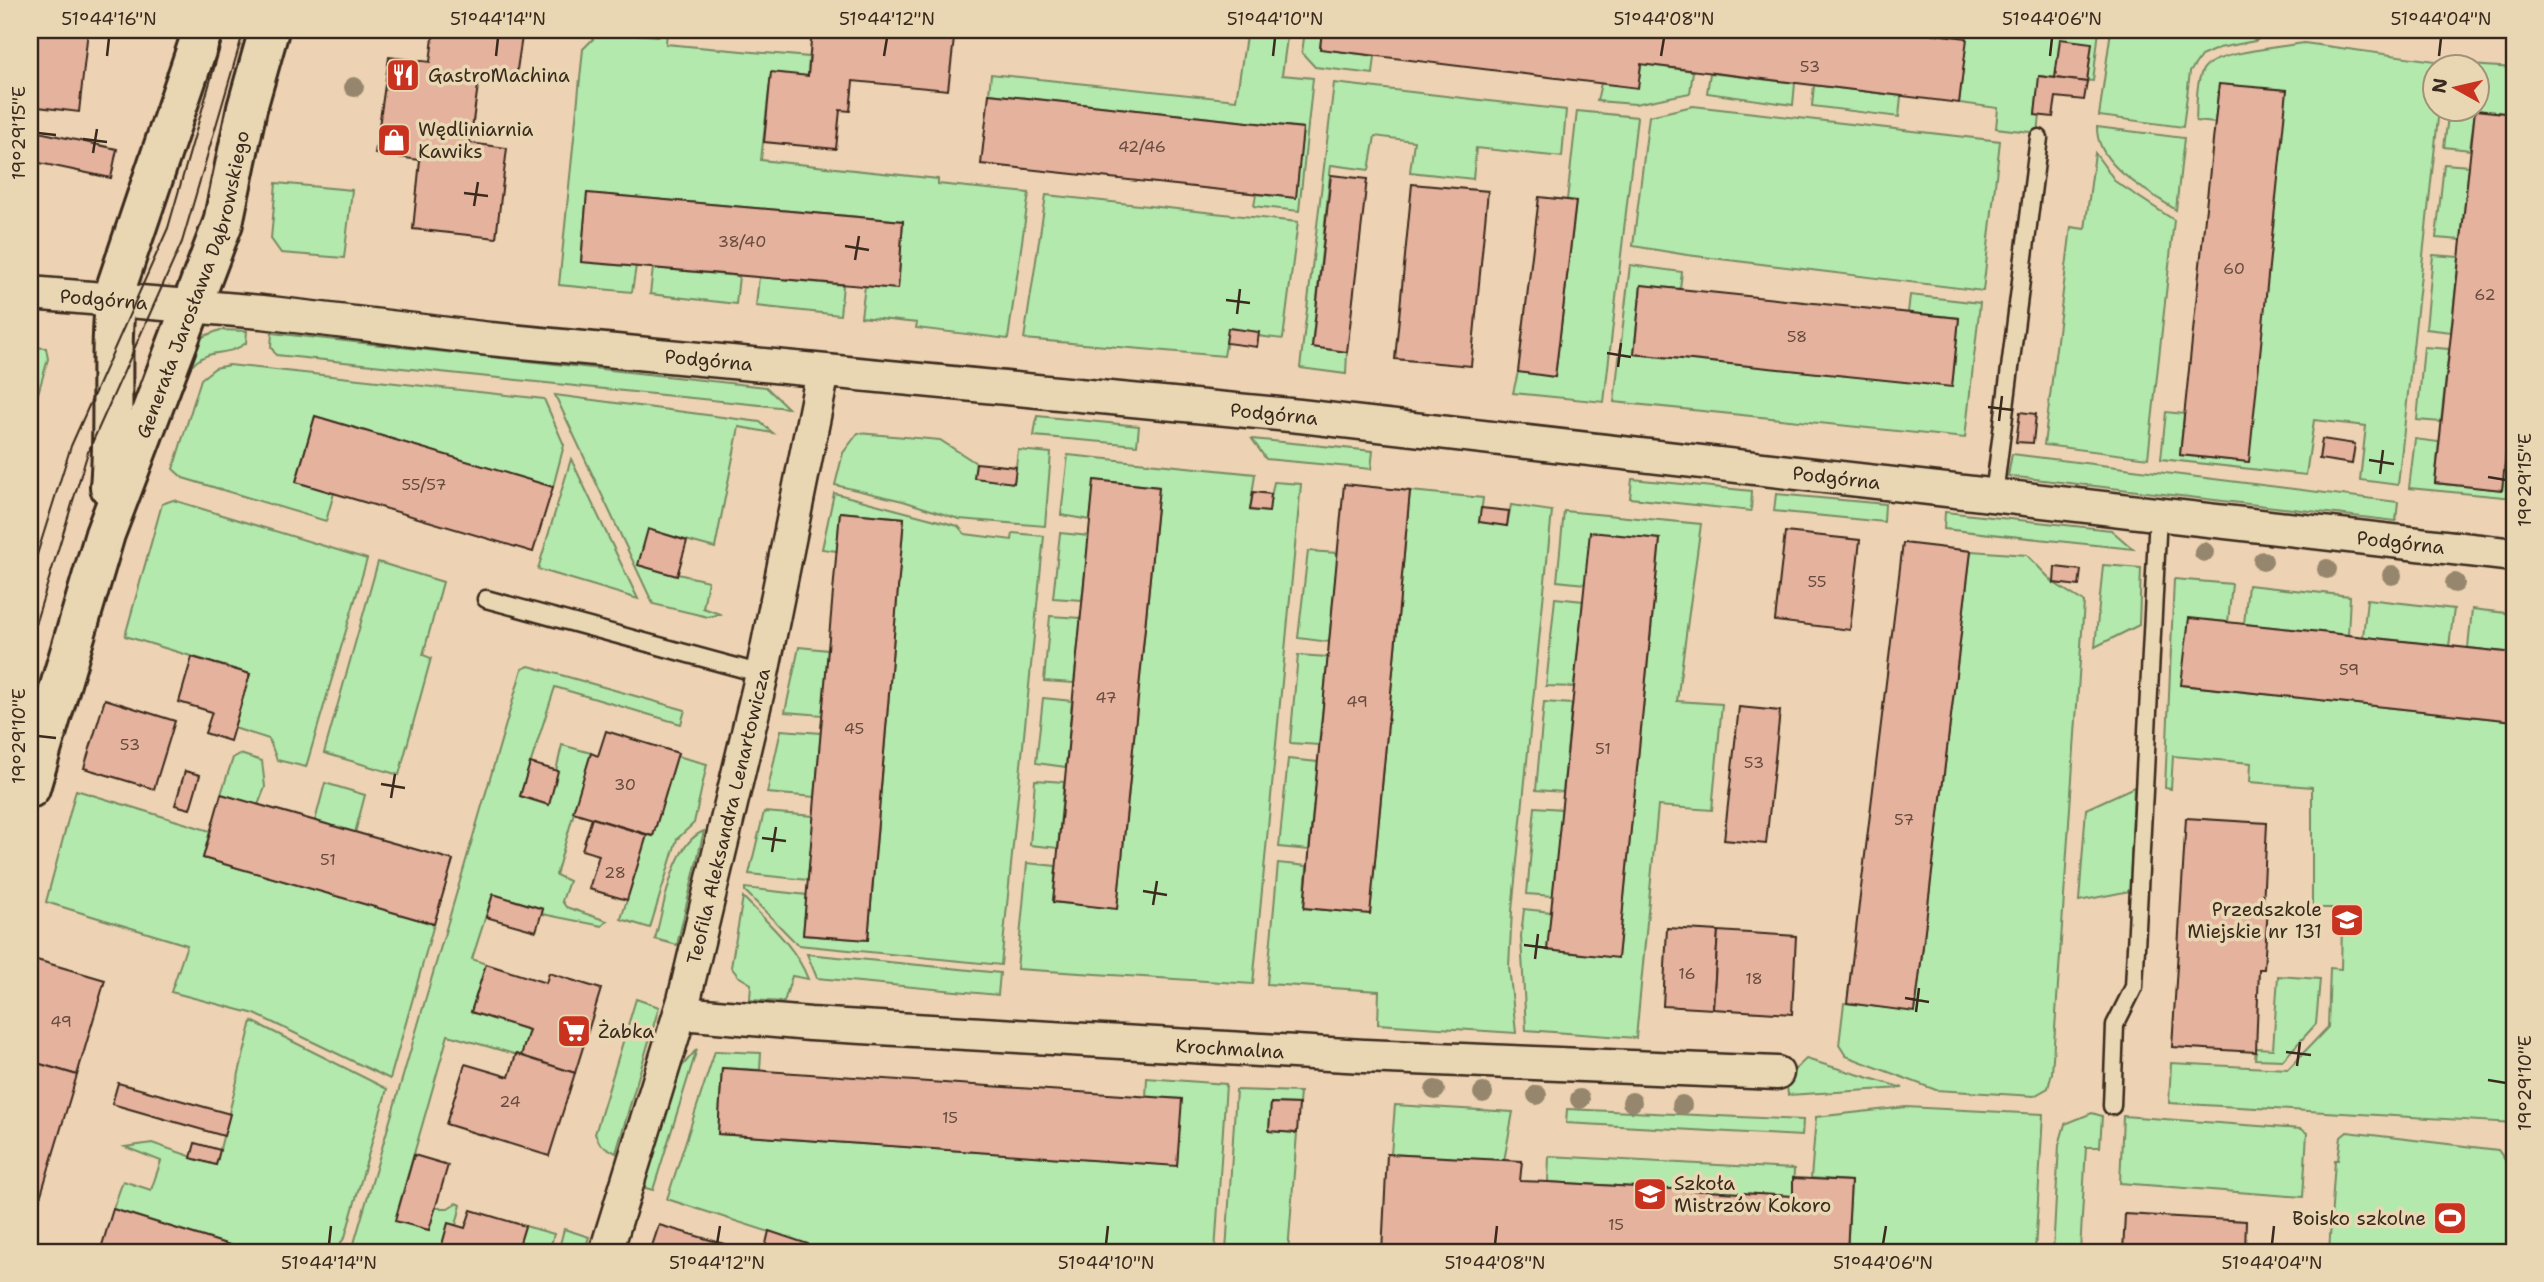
<svg xmlns="http://www.w3.org/2000/svg" width="2544" height="1282" viewBox="0 0 2544 1282" font-family="'Shantell Sans',sans-serif">
<style>
.green{fill:#b3e9ac;stroke:#778a65;stroke-width:2}
.building{fill:#e5b29e;stroke:#3b2a1e;stroke-width:2}
.lines{fill:none;stroke-linecap:round;stroke-linejoin:round}
.service-casing{stroke:#3b2a1e;stroke-width:21}
.minor-casing{stroke:#3b2a1e;stroke-width:37}
.tertiary-casing{stroke:#3b2a1e;stroke-width:44}
.service{stroke:#e9d7b4;stroke-width:16}
.minor{stroke:#e9d7b4;stroke-width:32}
.tertiary{stroke:#e9d7b4;stroke-width:38}
.tram{stroke:#3b2a1e;stroke-width:2}
.tree{fill:#95866d}
.ticks{fill:none;stroke:#3b2a1e;stroke-width:2.5}
.labels{text-anchor:middle;stroke-width:7;stroke-linejoin:round;paint-order:stroke}
.number-label{font-size:16px;fill:#664c3e}
.poi-label{font-size:19px;fill:#3b2a1e;stroke:#e9d7b4;text-anchor:start}
.street-label{font-size:19px;fill:#3b2a1e;stroke:#e9d7b4}
.neatline{fill:none;stroke:#3b2a1e;stroke-width:2.5}
.ticks-label{font-size:18px;text-anchor:middle;fill:#3b2a1e}
</style>
<rect width="100%" height="100%" fill="#edd3b3"/>
<filter id="ink" filterUnits="userSpaceOnUse"><feTurbulence type="fractalNoise" baseFrequency=".0143" numOctaves="2"/><feDisplacementMap in="SourceGraphic" scale="14" xChannelSelector="R" yChannelSelector="G"/><feConvolveMatrix kernelMatrix="1 2 1 2 8 2 1 2 1" color-interpolation-filters="sRGB"/></filter>
<g filter="url(#ink)">
<g class="green">
<path d="M660,30H667L666,44L809,57L808,76L771,73L761,160L938,179V184L1029,193L1008,339L916,328L917,323L861,317L865,286L898,289L903,221L587,193L581,261L636,266L632,292L559,285L583,49L594,38L595,31L659,36Z"/>
<path d="M1247,30H1288L1282,75L1313,78L1299,211L1254,206L1256,194L1295,198L1303,128L989,94L991,74L1236,100Z"/>
<path d="M1305,30H1322L1320,49L1375,56L1373,74L1315,67L1302,53Z"/>
<path d="M1901,30H2099L2093,81L2040,76L2035,114L2040,115L2038,133L1996,128L1998,108L1959,103L1966,38Z"/>
<path d="M2111,30H2273L2255,41L2219,48L2201,56L2190,72L2183,127L2099,116Z"/>
<path d="M2304,43L2443,62V66H2436V108L2439,109L2398,485L2360,480L2366,426L2314,420L2306,475L2161,459L2166,412L2184,414L2180,455L2249,462L2219,84L2215,123L2196,121C2197,107 2195,76 2206,66C2222,52 2281,47 2304,43Z"/>
<path d="M1641,64L1693,71L1690,93L1635,104L1597,101L1601,83L1638,87Z"/>
<path d="M2455,64L2514,68V114L2475,110L2470,150L2444,147L2449,109L2478,108V66Z"/>
<path d="M1710,73L1795,83L1793,105L1707,93Z"/>
<path d="M1334,83L1566,110L1562,157L1476,148L1473,179L1410,172L1414,141L1375,136L1369,170L1331,165L1312,347L1347,352L1346,374L1300,368Z"/>
<path d="M1814,85L1901,96L1899,117L1812,106Z"/>
<path d="M1693,106L2000,141L1983,291L1687,255L1633,246L1649,116Z"/>
<path d="M1577,111L1637,117L1604,402L1513,393L1518,372L1555,376L1576,202L1567,200Z"/>
<path d="M2097,127L2184,138L2176,210C2148,191 2096,166 2097,127Z"/>
<path d="M2095,153L2116,182L2174,220L2148,458L2044,445L2071,227L2085,229Z"/>
<path d="M2444,164L2469,166L2461,240L2436,238Z"/>
<path d="M276,183L352,190L344,258L281,253L271,239Z"/>
<path d="M1046,195L1298,222L1283,339L1258,336V332L1229,328L1224,356L1024,339Z"/>
<path d="M2433,255L2459,257L2451,332L2426,329Z"/>
<path d="M1630,265L1682,272L1680,289L1641,285L1634,354L1952,386L1959,318L1908,313L1910,295L1980,303L1965,438L1614,402Z"/>
<path d="M653,268L739,276L736,304L650,294Z"/>
<path d="M759,277L843,285L840,315L756,306Z"/>
<path d="M220,330L247,331L246,343C222,361 204,341 182,380L199,338Z"/>
<path d="M272,333L766,387L788,408L276,355L271,347Z"/>
<path d="M30,347L46,348L48,359L30,421Z"/>
<path d="M2424,347L2449,349L2441,422L2417,420Z"/>
<path d="M229,365L544,399L564,445L553,487L315,416L296,481L334,493L326,521L183,478L173,469L201,379L215,368Z"/>
<path d="M2514,380V498L2409,488L2415,439L2439,442L2435,483L2502,490Z"/>
<path d="M555,395L760,422L773,433L739,427L715,548L649,530L639,565L708,581L703,608L720,614L708,617L653,604Z"/>
<path d="M1037,416L1139,426L1137,445L1034,436Z"/>
<path d="M858,433L940,440L976,463L975,478L1014,483L1018,450L1051,453L1045,526L959,519L903,501L835,485L843,453Z"/>
<path d="M1252,439L1373,451L1371,469L1266,459Z"/>
<path d="M2012,454L2398,502L2396,521L2008,476Z"/>
<path d="M1068,455L1255,474L1250,510L1268,512L1274,482L1301,484L1253,984L1017,969L1027,863L1056,866L1053,902L1117,908L1159,487L1095,480L1090,520L1061,515Z"/>
<path d="M571,459L638,599L538,569Z"/>
<path d="M1632,479L1752,491L1751,511L1630,498Z"/>
<path d="M1410,491L1483,498L1480,522L1507,525L1511,505L1552,511L1512,911L1509,966L1516,1033L1378,1024L1379,991L1267,984L1278,863L1307,866L1304,908L1370,914Z"/>
<path d="M834,493L958,526L965,534L1012,540L1013,533L1044,536L1001,965L798,945L745,891V888L807,895L803,935L868,940L904,518L840,512L837,551L822,549Z"/>
<path d="M1776,494L1885,504L1884,522L1774,511Z"/>
<path d="M173,500L367,559L306,767L277,760L269,739L234,728L250,674L125,636L162,504Z"/>
<path d="M1564,511L1701,524L1677,701L1722,704L1712,810L1658,806L1636,1038L1526,1030L1521,936L1524,909L1551,912L1548,950L1618,957L1660,540L1585,584L1557,581Z"/>
<path d="M1945,512L2111,530L2133,549L1944,529Z"/>
<path d="M1060,533L1089,536L1082,600L1053,598Z"/>
<path d="M1308,551L1338,553L1329,642L1298,638Z"/>
<path d="M1971,551L2027,555L2054,583L2084,602L2052,1073L2048,1088L2034,1096L1936,1090L1846,1056L1839,1045L1844,1003L1915,1011Z"/>
<path d="M378,562L443,582L423,655L431,658L399,775L324,753Z"/>
<path d="M2103,565L2141,568L2139,625L2095,647Z"/>
<path d="M2174,579L2232,584L2228,622L2189,619L2182,685L2514,721V1123L2169,1103L2171,1063L2288,1069L2328,1027L2330,968L2341,969L2342,924L2332,925V908H2312V787L2250,782L2251,763L2173,756L2171,789L2165,788Z"/>
<path d="M2248,585L2350,596L2348,635L2244,624Z"/>
<path d="M1555,598L1583,601L1574,687L1546,686Z"/>
<path d="M2367,599L2454,609L2449,646L2363,637Z"/>
<path d="M2472,609L2514,614V653L2468,648Z"/>
<path d="M1050,616L1081,618L1074,683L1044,681Z"/>
<path d="M799,647L828,650L823,715L785,712Z"/>
<path d="M1298,655L1328,657L1319,745L1290,743Z"/>
<path d="M529,666L685,710L681,724L555,687L520,796L548,805L562,745L591,753L556,875L569,881L562,901L566,907L607,921L602,926L542,914L543,909L493,894L472,959L486,964L471,1012L529,1030L521,1056L448,1035L395,1220L429,1230L435,1208H448L456,1203L461,1205L456,1225L448,1224L440,1252H355L353,1247L522,669Z"/>
<path d="M1043,698L1072,701L1066,767L1036,763Z"/>
<path d="M1544,702L1572,704L1563,792L1536,790Z"/>
<path d="M781,730L821,733L815,797L767,793Z"/>
<path d="M240,754L262,761L265,787L258,805L221,794L233,758Z"/>
<path d="M677,756L707,764L694,823L677,839L650,928L621,919L647,835L653,836Z"/>
<path d="M1288,759L1318,762L1309,850L1279,847Z"/>
<path d="M1035,780L1064,782L1058,848L1030,845Z"/>
<path d="M325,783L365,795L355,833L315,821Z"/>
<path d="M2134,787L2130,891L2079,901L2086,809Z"/>
<path d="M76,790L210,831L203,858L434,924L390,1079L255,1014L171,992L187,945L46,902Z"/>
<path d="M1535,807L1562,809L1553,896L1527,894Z"/>
<path d="M764,812L814,816L808,880L749,874Z"/>
<path d="M704,831L677,945L655,939C664,908 672,843 704,831Z"/>
<path d="M743,897C768,923 795,946 808,979L792,976L784,1002L750,1000L751,984L738,976L731,967Z"/>
<path d="M807,954L1000,973L998,995L817,978Z"/>
<path d="M2278,976L2320,979L2316,1024L2283,1060L2255,1059L2256,1048L2273,1049Z"/>
<path d="M636,999L659,1007L616,1153L600,1144L595,1134Z"/>
<path d="M252,1021L387,1089L345,1237L340,1244L343,1252H252L113,1209L123,1181L151,1190L161,1161L125,1147L152,1143L216,1165Z"/>
<path d="M697,1049L653,1190L642,1187L677,1072Z"/>
<path d="M715,1051L761,1053L760,1070L722,1068L718,1134L1125,1162L1177,1165L1181,1099L1146,1097L1147,1078L1226,1084L1215,1252H805L807,1244L667,1199Z"/>
<path d="M1806,1059L1903,1088L1788,1095L1786,1078Z"/>
<path d="M1236,1090L1300,1092L1299,1104L1271,1103L1269,1131L1297,1133L1288,1252H1226Z"/>
<path d="M1395,1105L1513,1112L1504,1161L1391,1154Z"/>
<path d="M1906,1107L2043,1114L2035,1252H1847L1851,1181L1811,1178L1816,1117Z"/>
<path d="M1567,1109L1803,1120L1802,1136L1566,1123Z"/>
<path d="M2092,1113L2102,1116L2100,1147H2086L2080,1252H2053L2059,1145L2065,1124Z"/>
<path d="M2123,1116L2301,1129L2307,1133L2303,1197L2120,1183Z"/>
<path d="M2347,1132L2498,1150L2513,1171L2507,1252H2329L2335,1160H2338L2341,1137Z"/>
<path d="M1549,1156L1794,1169L1793,1196L1548,1182Z"/>
<path d="M525,1226L554,1234L549,1252H517Z"/>
<path d="M564,1229L589,1237L584,1252H558Z"/>
</g>
<g class="building">
<path d="M30,30H88L79,112L30,106Z"/>
<path d="M434,30H523L515,83L479,78L470,143L507,148L496,238L413,229L420,160L375,154L389,57L430,62Z"/>
<path d="M812,30H863L926,36V30H955L948,90L853,81L850,111L840,110L836,149L764,142L771,72L808,76Z"/>
<path d="M1032,30H1068V33Z"/>
<path d="M1322,30H1901L1967,38L1959,103L1641,64L1638,88L1320,49Z"/>
<path d="M2060,39L2092,43L2087,82L2055,78Z"/>
<path d="M2039,76L2087,82L2084,100L2056,97L2053,117L2035,115Z"/>
<path d="M2219,84L2287,90L2249,462L2180,455Z"/>
<path d="M989,94L1303,128L1296,198L981,164Z"/>
<path d="M2475,110L2514,114V380L2502,490L2435,483Z"/>
<path d="M30,130L117,149L111,178L30,161Z"/>
<path d="M1331,175L1367,179L1347,352L1312,347Z"/>
<path d="M1412,184L1488,191L1471,366L1395,359Z"/>
<path d="M587,193L903,221L898,289L581,262Z"/>
<path d="M1539,197L1576,201L1555,377L1518,372Z"/>
<path d="M1641,285L1959,318L1952,387L1634,354Z"/>
<path d="M1228,328L1259,332L1257,347L1226,343Z"/>
<path d="M2020,412L2036,414L2033,443L2016,442Z"/>
<path d="M315,416L553,487L533,552L296,482Z"/>
<path d="M2322,439L2355,444L2352,464L2319,459Z"/>
<path d="M976,463L1016,467L1014,483L974,478Z"/>
<path d="M1094,480L1159,487L1117,909L1053,902Z"/>
<path d="M1344,484L1410,491L1370,914L1304,908Z"/>
<path d="M1253,492L1271,494L1269,512L1250,510Z"/>
<path d="M1481,508L1509,511L1507,526L1479,522Z"/>
<path d="M840,512L904,518L868,940L803,935Z"/>
<path d="M648,529L687,541L677,576L638,565Z"/>
<path d="M1590,532L1660,539L1618,958L1547,950Z"/>
<path d="M1785,532L1860,540L1850,630L1775,621Z"/>
<path d="M1903,543L1971,551L1915,1012L1847,1003Z"/>
<path d="M2055,567L2081,570L2079,586L2054,583Z"/>
<path d="M2189,618L2514,653V721L2181,685Z"/>
<path d="M192,657L250,674L230,741L205,733L212,712L179,702Z"/>
<path d="M105,699L175,721L154,789L84,768Z"/>
<path d="M1739,707L1780,711L1766,844L1724,840Z"/>
<path d="M606,731L678,753L653,836L573,812L591,753L598,756Z"/>
<path d="M530,763L558,771L549,805L520,796Z"/>
<path d="M185,771L200,775L190,809L175,805Z"/>
<path d="M221,794L453,860L434,924L203,858Z"/>
<path d="M592,818L647,835L627,900L589,889L599,855L582,850Z"/>
<path d="M2186,818L2267,823L2263,906H2268L2264,969H2259L2256,1052L2172,1047Z"/>
<path d="M493,894L543,909L536,931L486,917Z"/>
<path d="M1667,928L1718,931L1713,1009L1663,1006Z"/>
<path d="M1718,931L1796,936L1792,1014L1713,1009Z"/>
<path d="M30,958L105,980L77,1075L30,1061Z"/>
<path d="M486,964L546,983L549,973L601,989L575,1073L521,1056L529,1030L471,1012Z"/>
<path d="M516,1054L575,1073L549,1156L446,1124L465,1064L509,1077Z"/>
<path d="M30,1061L77,1075L36,1211L30,1209Z"/>
<path d="M722,1068L1182,1099L1177,1166L718,1134Z"/>
<path d="M118,1083L230,1114L224,1136L112,1104Z"/>
<path d="M1271,1103L1299,1104L1297,1133L1269,1131Z"/>
<path d="M195,1143L220,1150L216,1165L191,1158Z"/>
<path d="M1387,1154L1522,1161L1520,1181L1548,1182L1793,1196V1178L1851,1181L1847,1252H1382Z"/>
<path d="M414,1155L448,1165L429,1230L395,1221Z"/>
<path d="M113,1209L252,1252H100Z"/>
<path d="M471,1210L525,1226L517,1252H440L448,1223L465,1228Z"/>
<path d="M2125,1214L2246,1221L2245,1252H2123Z"/>
<path d="M659,1225L724,1244L721,1252H650Z"/>
<path d="M769,1231L808,1244L805,1252H764Z"/>
<path d="M30,1244L58,1252H30Z"/>
</g>
<g class="lines">
<g class="service-casing">
<g id="service">
<path d="M1994,495L2039,138"/>
<path d="M486,599L762,674"/>
<path d="M2112,1106L2115,1025L2134,987L2158,515"/>
</g>
</g>
<g class="minor-casing">
<g id="minor">
<path id="s1" d="M30,293L262,312L490,339L1300,416L2514,555"/>
<path id="s2" d="M681,1013L810,1024L1364,1056L1777,1073"/>
<path id="s3" d="M606,1252L684,1000L762,674L823,372"/>
</g>
</g>
<g class="tertiary-casing">
<g id="tertiary">
<path d="M110,487C116,419 108,352 117,285L203,30"/>
<path id="s4" d="M30,788L105,534L223,223L247,108L269,30"/>
</g>
</g>
<use href="#service" class="service"/>
<use href="#minor" class="minor"/>
<use href="#tertiary" class="tertiary"/>
<g class="tram">
<path d="M30,577L71,446L168,228L225,30"/>
<path d="M30,641L88,452L182,242L244,30"/>
</g>
</g>
<g class="tree">
<circle cx="354" cy="87" r="10"/>
<circle cx="2204" cy="552" r="10"/>
<circle cx="2263" cy="561" r="10"/>
<circle cx="2327" cy="569" r="10"/>
<circle cx="2392" cy="575" r="10"/>
<circle cx="2455" cy="583" r="10"/>
<circle cx="1435" cy="1090" r="10"/>
<circle cx="1483" cy="1093" r="10"/>
<circle cx="1537" cy="1095" r="10"/>
<circle cx="1580" cy="1099" r="10"/>
<circle cx="1632" cy="1102" r="10"/>
<circle cx="1682" cy="1105" r="10"/>
</g>
</g>
<path class="ticks" d="M107,56L109,38M496,56L498,38M884,56L887,38M1273,56L1275,38M1661,56L1664,38M2050,56L2052,38M2439,56L2441,38M38,133L56,135M83,139L107,142M93,153L97,129M464,193L488,196M474,206L478,182M845,246L869,250M855,260L859,236M1226,300L1250,303M1237,314L1240,289M1607,353L1631,357M1618,367L1621,343M1988,407L2013,410M1999,421L2002,396M2369,460L2394,464M2380,474L2383,450M2488,477L2506,480M38,736L56,738M381,784L405,788M391,798L395,774M762,838L786,841M772,852L776,827M1143,891L1167,895M1153,905L1157,881M1524,945L1548,948M1535,959L1538,934M1905,998L1929,1002M1916,1012L1919,988M2286,1052L2311,1055M2297,1066L2300,1042M2488,1080L2506,1083M329,1244L331,1226M717,1244L720,1226M1106,1244L1108,1226M1495,1244L1497,1226M1883,1244L1886,1226M2272,1244L2274,1226"/>
<defs>
<g id="restaurant-square" transform="scale(1.75)"><rect x="-9" y="-9" width="18" height="18" rx="4" fill="#c8321e" stroke="#e9d7b4"/><path d="M-5-6h1v4h1v-4h1v4h1v-4h1v5L-1.5 .5V6h-2V.5L-5-1ZM5-6V6H3V1.5H1.5Q1.5-4 5-6Z" fill="#fff"/></g>
<g id="shop-square" transform="scale(1.75)"><rect x="-9" y="-9" width="18" height="18" rx="4" fill="#c8321e" stroke="#e9d7b4"/><path d="M-5-2.5h2.3a2.7 3.5 0 0 1 5.4 0H5L5.5 6h-11ZM-1.5-2.5h3a1.5 2.3 0 0 0-3 0Z" fill="#fff"/></g>
<g id="school-square" transform="scale(1.75)"><rect x="-9" y="-9" width="18" height="18" rx="4" fill="#c8321e" stroke="#e9d7b4"/><path d="M0-5L7-2L0 1L-7-2ZM-4 1L0 2.5L4 1V4Q0 6-4 4Z" fill="#fff"/></g>
<g id="supermarket-square" transform="scale(1.75)"><rect x="-9" y="-9" width="18" height="18" rx="4" fill="#c8321e" stroke="#e9d7b4"/><path d="M-6-5.5h2.5l.6 2H6L4.5 2H-2.5L-4.4-4H-6ZM-1.5 3.2a1.3 1.3 0 1 0 .1 0ZM3 3.2a1.3 1.3 0 1 0 .1 0Z" fill="#fff"/></g>
<g id="stadium-square" transform="scale(1.75)"><rect x="-9" y="-9" width="18" height="18" rx="4" fill="#c8321e" stroke="#e9d7b4"/><path d="M0-5a6.5 5 0 1 0 0 10a6.5 5 0 1 0 0-10ZM-3.5-1.8h7v3.6h-7Z" fill="#fff"/></g>
</defs>
<g fill-rule="evenodd">
<use href="#restaurant-square" x="403" y="75"/>
<use href="#shop-square" x="394" y="140"/>
<use href="#school-square" x="2347" y="920"/>
<use href="#supermarket-square" x="574" y="1031"/>
<use href="#school-square" x="1650" y="1194"/>
<use href="#stadium-square" x="2450" y="1218"/>
</g>
<g class="labels">
<g class="number-label">
<text x="1810" y="72">53</text>
<text x="1142" y="152">42/46</text>
<text x="742" y="247">38/40</text>
<text x="2234" y="274">60</text>
<text x="2485" y="300">62</text>
<text x="1797" y="342">58</text>
<text x="424" y="490">55/57</text>
<text x="1817" y="587">55</text>
<text x="2349" y="675">59</text>
<text x="1106" y="703">47</text>
<text x="1357" y="707">49</text>
<text x="854" y="734">45</text>
<text x="130" y="750">53</text>
<text x="1603" y="754">51</text>
<text x="1754" y="768">53</text>
<text x="625" y="790">30</text>
<text x="1904" y="825">57</text>
<text x="328" y="865">51</text>
<text x="615" y="878">28</text>
<text x="1687" y="979">16</text>
<text x="1754" y="984">18</text>
<text x="61" y="1027">49</text>
<text x="510" y="1107">24</text>
<text x="950" y="1123">15</text>
<text x="1616" y="1230">15</text>
</g>
<g class="poi-label">
<text x="428" y="82">GastroMachina</text>
<text x="418" y="136">Wędliniarnia<tspan x="418" dy="22">Kawiks</tspan></text>
<text x="2322" y="916" text-anchor="end">Przedszkole<tspan x="2322" dy="22">Miejskie nr 131</tspan></text>
<text x="598" y="1038">Żabka</text>
<text x="1674" y="1190">Szkoła<tspan x="1674" dy="22">Mistrzów Kokoro</tspan></text>
<text x="2426" y="1225" text-anchor="end">Boisko szkolne</text>
</g>
<g class="street-label">
<text dy="7" stroke="none"><textPath href="#s4" startOffset="530">Generała Jarosława Dąbrowskiego</textPath></text>
<text dy="7" stroke="none"><textPath href="#s1" startOffset="74">Podgórna</textPath></text>
<text dy="7" stroke="none"><textPath href="#s1" startOffset="682">Podgórna</textPath></text>
<text dy="7" stroke="none"><textPath href="#s1" startOffset="1250">Podgórna</textPath></text>
<text dy="7" stroke="none"><textPath href="#s1" startOffset="1816">Podgórna</textPath></text>
<text dy="7" stroke="none"><textPath href="#s1" startOffset="2384">Podgórna</textPath></text>
<text dy="7" stroke="none"><textPath href="#s3" startOffset="453">Teofila Aleksandra Lenartowicza</textPath></text>
<text dy="7" stroke="none"><textPath href="#s2" startOffset="550">Krochmalna</textPath></text>
</g>
</g>
<rect width="2544" height="1282" fill="none" stroke="#e9d7b4" stroke-width="77"/>
<g transform="translate(2456 88) rotate(278)"><circle r="33" fill="#e9d7b4" stroke="#a39278" stroke-width="2"/>
<path d="M0-5L12 26L0 18L-12 26Z" fill="#c8321e"/>
<text y="-10" font-size="19" font-weight="bold" text-anchor="middle" fill="#3b2a1e">N</text>
</g>
<rect x="38" y="38" width="2468" height="1206" class="neatline"/>
<g class="ticks-label">
<text x="109" y="25">51°44'16"N</text>
<text x="498" y="25">51°44'14"N</text>
<text x="887" y="25">51°44'12"N</text>
<text x="1275" y="25">51°44'10"N</text>
<text x="1664" y="25">51°44'08"N</text>
<text x="2052" y="25">51°44'06"N</text>
<text x="2441" y="25">51°44'04"N</text>
<text transform="translate(19 133) rotate(-90)" y="6">19°29'15"E</text>
<text transform="translate(2525 480) rotate(-90)" y="6">19°29'15"E</text>
<text transform="translate(19 736) rotate(-90)" y="6">19°29'10"E</text>
<text transform="translate(2525 1083) rotate(-90)" y="6">19°29'10"E</text>
<text x="329" y="1269">51°44'14"N</text>
<text x="717" y="1269">51°44'12"N</text>
<text x="1106" y="1269">51°44'10"N</text>
<text x="1495" y="1269">51°44'08"N</text>
<text x="1883" y="1269">51°44'06"N</text>
<text x="2272" y="1269">51°44'04"N</text>
</g>
</svg>
